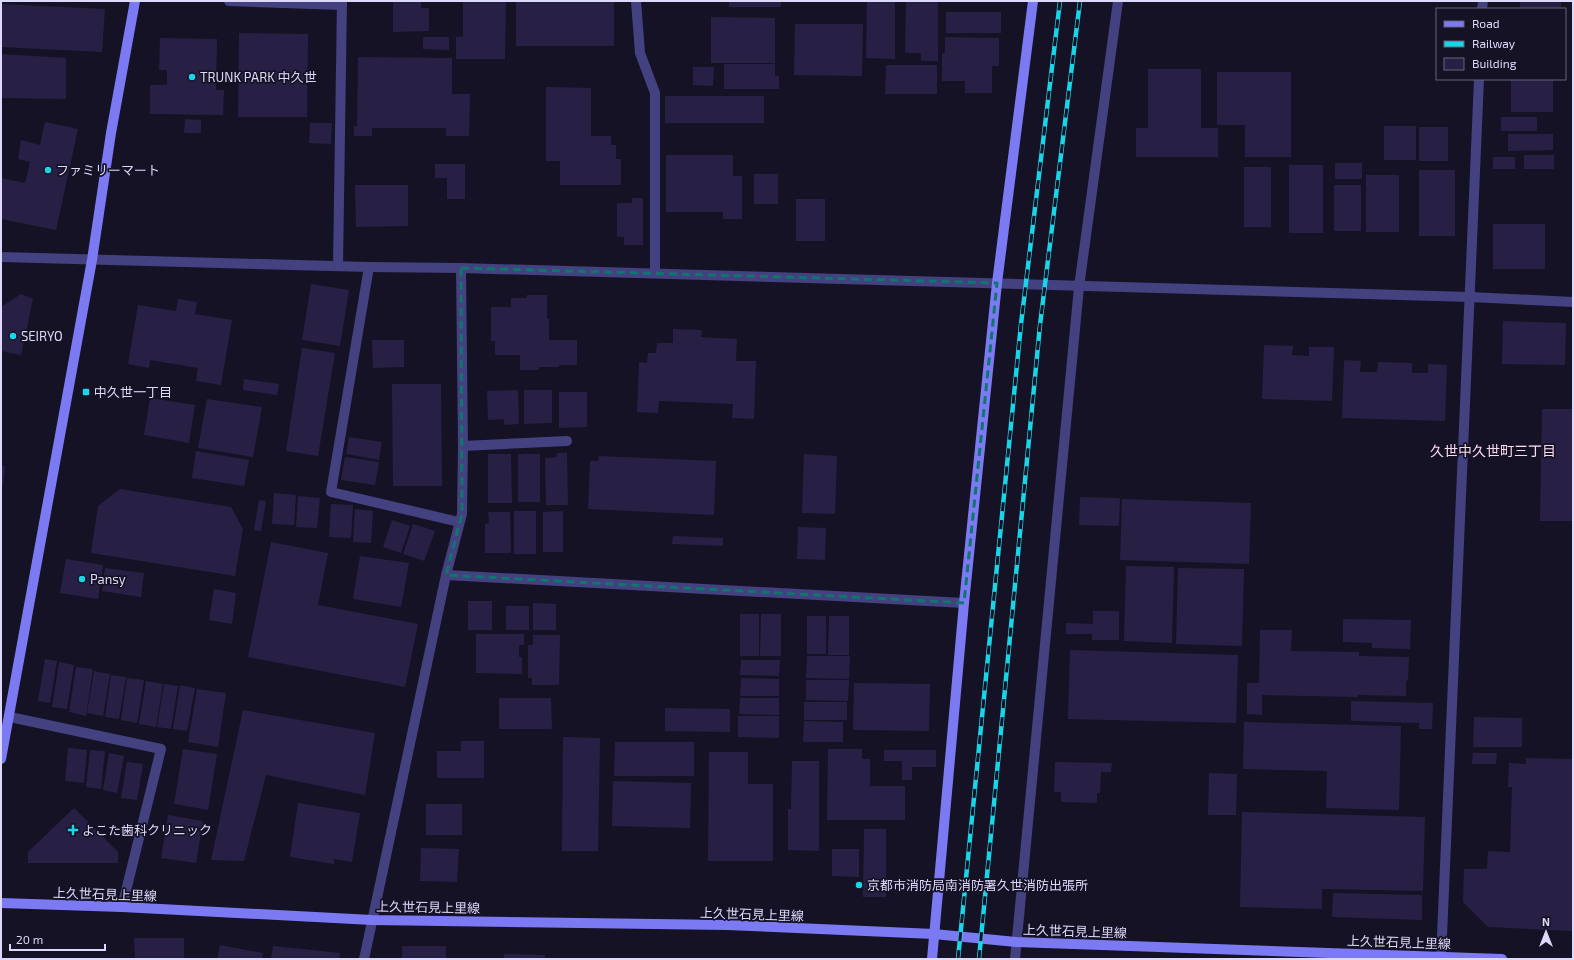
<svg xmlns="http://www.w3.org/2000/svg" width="1574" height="960" viewBox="0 0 1574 960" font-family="'Exo 2','Noto Sans JP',sans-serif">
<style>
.building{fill:#272044}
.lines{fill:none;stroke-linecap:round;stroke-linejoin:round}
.lane{stroke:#43417f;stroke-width:10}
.street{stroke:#43417f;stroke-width:10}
.secondary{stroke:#7c7af2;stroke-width:10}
.rail-casing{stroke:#19d5e8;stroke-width:4.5}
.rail{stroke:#151225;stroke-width:3;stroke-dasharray:9;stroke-linecap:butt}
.marked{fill:none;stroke:#0f766e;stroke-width:3;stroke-dasharray:8 5;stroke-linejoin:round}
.poi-dot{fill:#19d5e8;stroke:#151225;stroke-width:1.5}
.labels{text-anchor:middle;stroke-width:3.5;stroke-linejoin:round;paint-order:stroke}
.poi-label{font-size:13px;fill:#ddd9fb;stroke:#151225;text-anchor:start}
.street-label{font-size:13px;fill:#ddd9fb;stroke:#151225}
.neighbourhood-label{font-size:14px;fill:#fbdbf0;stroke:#151225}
</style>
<rect width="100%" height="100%" fill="#151225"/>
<g class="building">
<path d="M393,1H421V8H429V31L393,32Z"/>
<path d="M463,1H506L505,59H456V37H463Z"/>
<rect x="516" y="1" width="98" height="45"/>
<rect x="729" y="1" width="52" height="6"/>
<path d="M867,1H895V59L866,58Z"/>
<path d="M906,1H938V61H921V53H905Z"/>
<rect x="1520" y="1" width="41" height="8"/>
<path d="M1,4L105,9L102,52L1,47Z"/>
<rect x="946" y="12" width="55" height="21"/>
<path d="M711,17L775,18V63H711Z"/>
<path d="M795,24H863L862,76L794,75Z"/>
<path d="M239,33L308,34L307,117H238Z"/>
<path d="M423,37H449V50L423,49Z"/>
<path d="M945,37L999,38V66H992V93H965V81H942V53H945Z"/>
<path d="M160,38L217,39L216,90H224L223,115L150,114V85H167V70H159Z"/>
<path d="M1,54L66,58V99L1,98Z"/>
<path d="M358,57L452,58V94H470L469,136H446V128H372V136H354V126H357Z"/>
<path d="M724,64H775V76H779V89H724Z"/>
<path d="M886,65H937V94H885Z"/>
<path d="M693,67H714L713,86L693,85Z"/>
<path d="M1148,69H1201V128H1218V157H1136V128H1148Z"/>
<path d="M1217,72H1291V157H1245V125H1217Z"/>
<rect x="1511" y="79" width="42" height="33"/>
<path d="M546,87L591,88V136H611V145H616V159H621V185H560V161H546Z"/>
<rect x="665" y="96" width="99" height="27"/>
<rect x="1501" y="117" width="36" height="14"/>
<path d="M185,119L201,120V133H184Z"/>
<path d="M45,122L78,129L56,230L1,219V178L25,183L30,162L18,159L21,140L40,145Z"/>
<path d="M310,123H332L331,144L309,143Z"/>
<rect x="1384" y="126" width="32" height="34"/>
<rect x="1419" y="127" width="29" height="34"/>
<path d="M1508,134H1553V150L1508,151Z"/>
<path d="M666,155H733V176H742V219H723V212H666Z"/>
<rect x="1524" y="155" width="30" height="14"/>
<rect x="1493" y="157" width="22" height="12"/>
<rect x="1335" y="163" width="27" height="16"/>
<path d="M435,164H465V199H447V178H435Z"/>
<rect x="1289" y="165" width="34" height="68"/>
<rect x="1244" y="167" width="27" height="60"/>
<rect x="1419" y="170" width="36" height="66"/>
<rect x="754" y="174" width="24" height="30"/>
<rect x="1366" y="175" width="33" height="57"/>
<path d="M355,185H408V226L356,227Z"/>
<rect x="1334" y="185" width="27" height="46"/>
<path d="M632,198H643V245H624V237H617V203H632Z"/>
<rect x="796" y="199" width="29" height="42"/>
<rect x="1493" y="224" width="52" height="45"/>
<path d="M311,284L349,290L340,346L302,340Z"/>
<path d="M21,294L33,299L21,355L1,351V307Z"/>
<path d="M527,295H547V319H549V340H577V365H559V367H539V370H520V355H495V341H491V307H511V298H527Z"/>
<path d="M178,299L197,302L195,314L232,320L221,385L196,381L198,368L150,360L149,368L128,364L138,305L176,311Z"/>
<path d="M1503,321L1566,323L1565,365L1502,364Z"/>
<path d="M673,329L702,330L701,337L737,339L736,361H756L754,419L732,418L733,404L659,401L658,413L637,412L639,362L647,363L648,353H656L657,343H673Z"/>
<path d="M372,340H404V367L373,368Z"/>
<path d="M1264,345L1293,346L1292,355L1309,356V347H1334L1332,401L1262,399Z"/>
<path d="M302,348L335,353L318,456L286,451Z"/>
<path d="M1344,360L1361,361L1360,372H1377L1378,362L1412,363V373H1428V364L1447,365L1445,421L1342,418Z"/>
<path d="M244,379L279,384L277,395L243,390Z"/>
<path d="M392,384H441L442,486H393Z"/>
<path d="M518,390L519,424L504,425V419L488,420L487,391Z"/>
<path d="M524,390H552V423L524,424Z"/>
<path d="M559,392H587V427L559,428Z"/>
<path d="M150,398L195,405L189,443L144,435Z"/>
<path d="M207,399L262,407L253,457L198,448Z"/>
<path d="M1542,409H1573V521H1540Z"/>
<path d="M349,437L382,442L379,460L346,454Z"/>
<path d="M196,451L249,460L244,486L192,478Z"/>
<path d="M557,453H567L568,505H546L545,458L557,457Z"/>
<path d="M488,454H511L512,503H488Z"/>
<rect x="518" y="454" width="22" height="48"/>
<path d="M804,454L837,456L835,514L802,513Z"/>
<path d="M599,456L716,461L714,515L588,509L590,461H598Z"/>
<path d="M345,457L379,462L375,485L341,480Z"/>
<path d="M1,464L5,467L3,485H1Z"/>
<path d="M120,489L231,507L243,529L235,576L91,553L98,506Z"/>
<path d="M274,493L296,495L294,525L272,524Z"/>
<path d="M298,496L320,498L317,528L296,527Z"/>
<path d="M1080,497L1120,498L1119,526L1079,525Z"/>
<path d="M1122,499L1251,503L1249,564L1120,560Z"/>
<path d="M259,500L266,501L261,531L254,530Z"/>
<path d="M331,504L353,505L351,538L329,537Z"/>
<path d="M355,509L373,511L371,543L353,542Z"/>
<rect x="514" y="511" width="22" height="43"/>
<path d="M563,511V552H543V512Z"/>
<path d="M488,512H510L511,553H485V524L489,523Z"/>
<path d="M392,520L410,526L401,553L383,547Z"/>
<path d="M413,524L435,531L424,561L403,554Z"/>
<path d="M798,527L826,528L825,560L797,559Z"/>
<path d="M673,536L723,538V546L672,544Z"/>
<path d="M271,542L328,553L318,605L418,624L405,687L248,657Z"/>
<path d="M360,556L409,563L401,607L353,599Z"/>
<path d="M66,559L103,565L98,599L60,593Z"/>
<path d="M1126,566L1174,567L1172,643L1124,641Z"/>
<path d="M105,568L144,573L141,597L102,591Z"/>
<path d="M1178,568L1244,569L1242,646L1176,644Z"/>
<path d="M214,589L236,593L232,624L209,620Z"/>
<rect x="468" y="601" width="24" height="29"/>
<path d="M533,603L556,604V630H533Z"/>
<rect x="506" y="606" width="23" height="24"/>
<path d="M1093,611H1119V640H1092V634H1066V623L1093,624Z"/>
<rect x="740" y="614" width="19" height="42"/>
<path d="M761,614H781V656H760Z"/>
<rect x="807" y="616" width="19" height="38"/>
<path d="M829,616H849V655H828Z"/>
<path d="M1343,619L1411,620L1410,649L1372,648V643L1343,642Z"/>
<path d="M1260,630H1292L1291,651L1359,652V656L1409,657L1408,681L1406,680V696L1358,695V697L1262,695V715L1247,714V683H1259Z"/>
<path d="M476,634H524V645H519V657H522V674L476,673Z"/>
<path d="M533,635H560L559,685H532V678H528V645H533Z"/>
<path d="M1070,650L1238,655L1236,723L1068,719Z"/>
<path d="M807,656H850L849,679L806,678Z"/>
<path d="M45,659L57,661L50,703L38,701Z"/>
<path d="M741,660H780L779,676L740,675Z"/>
<path d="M59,662L74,665L67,709L52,707Z"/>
<path d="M76,667L93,669L86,716L69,712Z"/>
<path d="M94,671L110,674L103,716L87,713Z"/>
<path d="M111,675L126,677L119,719L105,717Z"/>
<path d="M127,678L144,680L137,723L121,720Z"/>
<path d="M741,678L779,679V696H740Z"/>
<path d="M806,680H849L848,701L806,700Z"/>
<path d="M146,681L163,684L156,727L139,724Z"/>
<path d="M854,683L930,684L929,731L853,730Z"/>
<path d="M164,684L178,686L171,729L157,727Z"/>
<path d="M180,685L195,688L187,731L173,729Z"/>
<path d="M197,689L226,693L218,747L188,742Z"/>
<path d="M499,698H551L552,729H499Z"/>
<path d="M740,698H779V715L739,714Z"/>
<path d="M1351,701L1433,703L1432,729H1419V723L1351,721Z"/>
<rect x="804" y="702" width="43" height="18"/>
<path d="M665,708L730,709V732L665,731Z"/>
<path d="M243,710L375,733L365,795L266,775L244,861L211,860Z"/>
<path d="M738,716H779V738L738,737Z"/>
<path d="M1474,717L1522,718V747H1473Z"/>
<path d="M804,721L843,722V742H803Z"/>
<path d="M1244,722L1401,726L1399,810L1326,808L1327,771L1243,769Z"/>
<path d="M563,737L600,738L598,851H562Z"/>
<path d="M461,741H484V778H437V751H461Z"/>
<path d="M615,742H694V776H614Z"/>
<path d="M68,748L87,750L84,783L65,781Z"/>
<path d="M183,749L217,754L208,810L174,804Z"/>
<path d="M828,749H862V759H870V786H905V820H827Z"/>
<path d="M90,750L105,751L101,789L86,787Z"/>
<path d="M884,750H936V767H912V780H902V761H884Z"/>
<path d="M709,752H748V784H773V861H708Z"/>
<path d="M109,753L124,756L117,793L103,790Z"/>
<path d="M1473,753H1497L1496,764H1472Z"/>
<path d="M1526,758L1573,759V931L1488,927L1463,902L1464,869H1487L1488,851L1510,852L1512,787H1508L1509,763L1526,764Z"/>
<path d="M792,761H819V851L788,850V809H791Z"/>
<path d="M127,762L143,764L137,800L121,798Z"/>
<path d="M1055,762L1112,763L1111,772H1101L1100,793H1097V803L1061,802V792H1054Z"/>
<path d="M1209,773L1237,774L1236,815H1208Z"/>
<path d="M613,781L691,783L690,828L612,826Z"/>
<path d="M298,803L360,813L352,862L334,859V864L290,857Z"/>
<rect x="426" y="804" width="36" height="31"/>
<path d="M74,808L118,852V863H28V852Z"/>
<path d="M1242,812L1425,817L1423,891L1322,889V909L1240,907Z"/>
<path d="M168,815L203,821L196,863L161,858Z"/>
<path d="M864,829H886V897H863Z"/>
<path d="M421,848L459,849L457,882L420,881Z"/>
<path d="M832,849H859V877L832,876Z"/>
<path d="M1333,893L1422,895V920L1332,917Z"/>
<path d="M134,938H184V959H135Z"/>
<path d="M220,945L263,953L262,959H217Z"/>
<path d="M273,946L340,953L339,959H271Z"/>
<rect x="402" y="946" width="44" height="13"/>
<path d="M504,954L545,955V959H504Z"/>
</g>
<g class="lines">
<g class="lane">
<path d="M229,1L342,5"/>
<path d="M636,1L640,53L655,93V273"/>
<path d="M369,267L331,492L459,522"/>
<path d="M463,446L567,441"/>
<path d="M10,717L161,749L122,907"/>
</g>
<g class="street">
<path d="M1482,9L1483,1"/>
<path d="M1,257L369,267L461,268L1470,297L1573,302"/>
<path d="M338,266L342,1"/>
<path d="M446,575L964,603"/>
<path d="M364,959L446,575L462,514L463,446L461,268"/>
<path d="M1015,959L1079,287L1118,1"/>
<path d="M1441,959L1479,79"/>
</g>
<g class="secondary">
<path d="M1,759L92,260L111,133L135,1"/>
<path d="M1,903L122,907L372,920L727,925L934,934L1016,942L1502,959"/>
<path d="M932,959L964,603L997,283L1033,1"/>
</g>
<g class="rail-casing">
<g id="rail">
<path d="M958,959L1021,324L1060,1"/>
<path d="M979,959L1040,325L1080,1"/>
</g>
</g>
<use href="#rail" class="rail"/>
</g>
<path class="marked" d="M461,268L997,283L964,603L446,575L462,514Z"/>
<g class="poi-dot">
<circle cx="192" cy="77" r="4"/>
<circle cx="48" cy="170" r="4"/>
<circle cx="13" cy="336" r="4"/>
<rect x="82" y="388" width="8" height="8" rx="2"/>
<circle cx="82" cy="579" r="4"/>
<path d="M71 824h4v4h4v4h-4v4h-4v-4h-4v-4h4z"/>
<circle cx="859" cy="885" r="4"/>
</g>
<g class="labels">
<g class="poi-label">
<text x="200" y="82">TRUNK PARK 中久世</text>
<text x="56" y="175">ファミリーマート</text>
<text x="21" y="341">SEIRYO</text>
<text x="94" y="397">中久世一丁目</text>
<text x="90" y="584">Pansy</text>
<text x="82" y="835">よこた歯科クリニック</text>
<text x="867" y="890">京都市消防局南消防署久世消防出張所</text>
</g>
<g class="street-label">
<text transform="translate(105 894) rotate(2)" y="5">上久世石見上里線</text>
<text transform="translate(428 907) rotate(1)" y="5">上久世石見上里線</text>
<text transform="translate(752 914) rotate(2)" y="5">上久世石見上里線</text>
<text transform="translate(1075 931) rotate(2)" y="5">上久世石見上里線</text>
<text transform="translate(1399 942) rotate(2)" y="5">上久世石見上里線</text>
</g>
<g class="neighbourhood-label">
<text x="1493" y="456">久世中久世町三丁目</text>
</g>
</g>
<rect width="1574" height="960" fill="none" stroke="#ddd9fb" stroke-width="4"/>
<rect x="1436" y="8" width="130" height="72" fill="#151225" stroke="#65627b"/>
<rect x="1444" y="21" width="20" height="6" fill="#7c7af2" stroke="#65627b"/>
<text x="1472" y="28" font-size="12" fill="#ddd9fb">Road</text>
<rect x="1444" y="41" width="20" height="6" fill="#19d5e8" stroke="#65627b"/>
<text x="1472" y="48" font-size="12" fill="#ddd9fb">Railway</text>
<rect x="1444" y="58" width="20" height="12" fill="#272044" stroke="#65627b"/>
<text x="1472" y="68" font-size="12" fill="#ddd9fb">Building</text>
<g transform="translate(1546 932)" stroke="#151225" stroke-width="3" paint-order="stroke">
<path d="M0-3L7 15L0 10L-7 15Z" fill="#ddd9fb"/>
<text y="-6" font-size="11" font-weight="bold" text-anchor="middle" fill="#ddd9fb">N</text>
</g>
<path d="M10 944v6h95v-6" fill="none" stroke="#ddd9fb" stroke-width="2"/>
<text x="16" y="944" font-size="12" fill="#ddd9fb" stroke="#151225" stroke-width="3" paint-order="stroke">20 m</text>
</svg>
